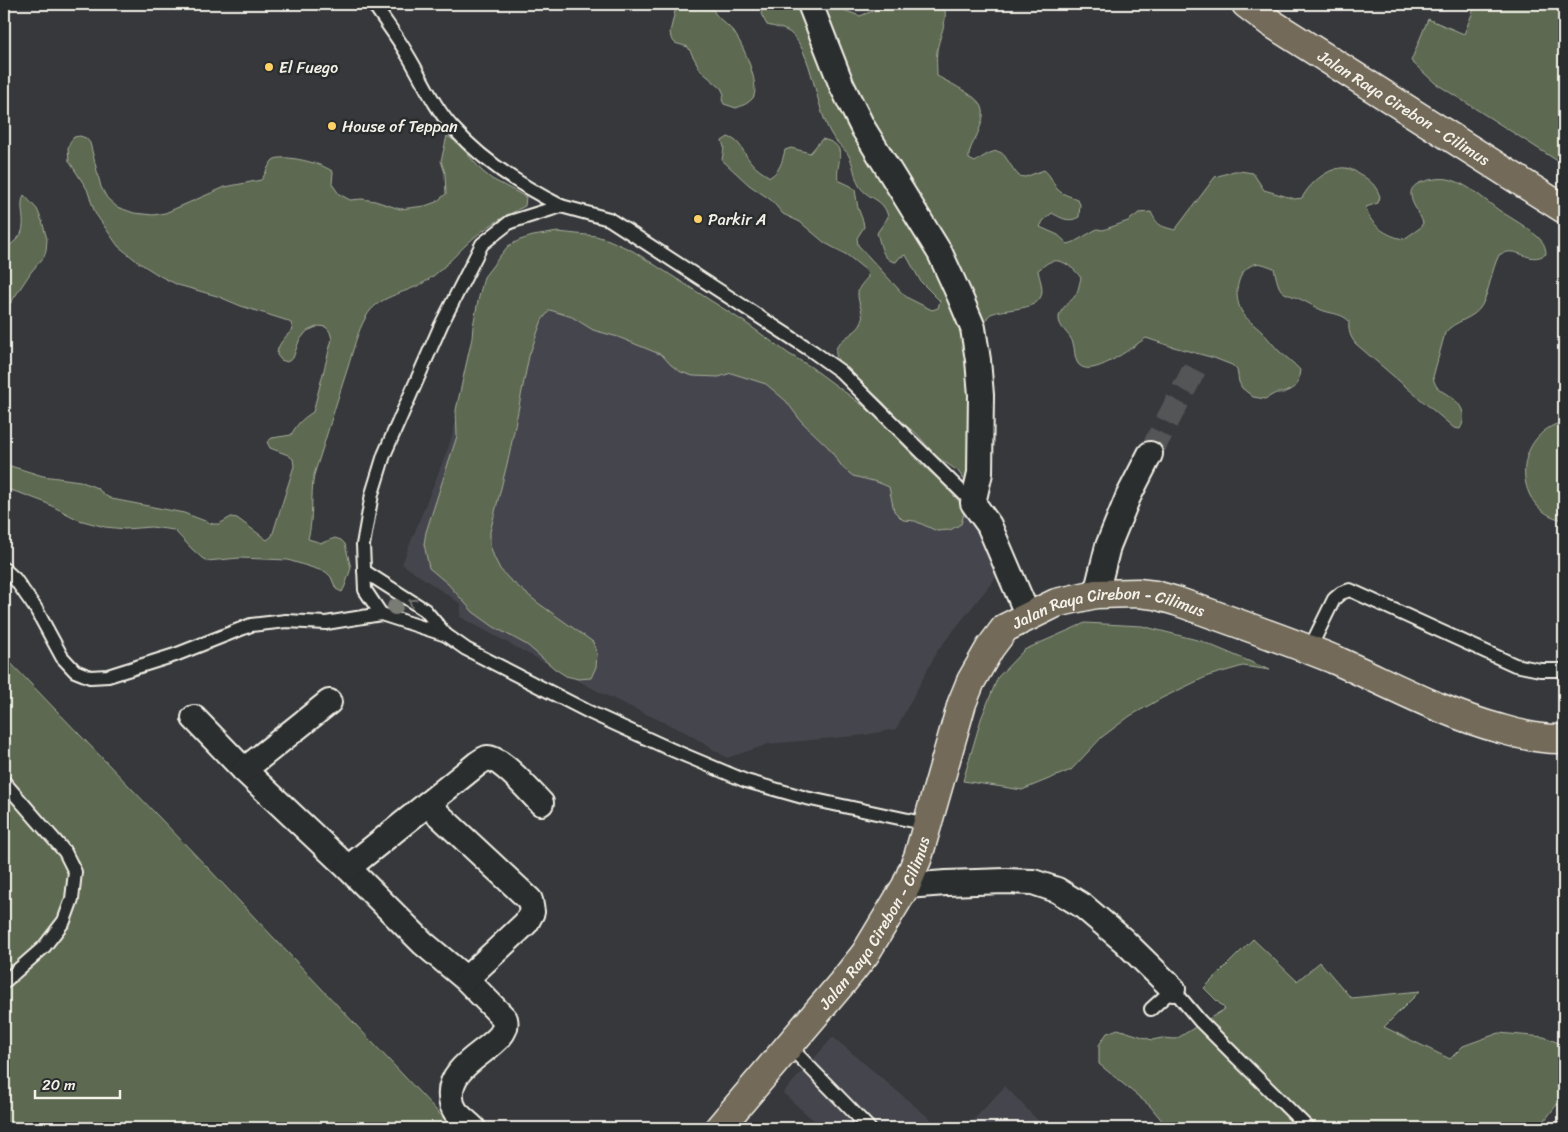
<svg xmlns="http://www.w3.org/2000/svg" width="1568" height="1132" viewBox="0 0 1568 1132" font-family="Sriracha,sans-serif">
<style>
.built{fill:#45454d}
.green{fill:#5d6951;stroke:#a8ad9c}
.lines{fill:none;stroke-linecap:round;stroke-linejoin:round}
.street-tunnel{stroke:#525456;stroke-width:24;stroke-dasharray:24 12;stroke-linecap:butt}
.lane-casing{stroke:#f4f1e8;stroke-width:16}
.street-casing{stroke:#f4f1e8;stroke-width:28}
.highway-casing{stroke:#f4f1e8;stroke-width:31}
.lane{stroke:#2a2d2e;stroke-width:12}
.street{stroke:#2a2d2e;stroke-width:24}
.highway{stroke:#736b5a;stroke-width:28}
.tree{fill:#797c75}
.oneway{stroke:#71726f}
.poi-dot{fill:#ffd166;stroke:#2a2d2e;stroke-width:2}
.labels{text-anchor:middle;stroke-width:5;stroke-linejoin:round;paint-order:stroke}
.poi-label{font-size:16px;fill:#f4f1e8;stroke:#2a2d2e;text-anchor:start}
.street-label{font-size:16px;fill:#f4f1e8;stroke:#2a2d2e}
</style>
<rect width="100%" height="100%" fill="#36383c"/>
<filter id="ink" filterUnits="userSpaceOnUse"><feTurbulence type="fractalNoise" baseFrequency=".02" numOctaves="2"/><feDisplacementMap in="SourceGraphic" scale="10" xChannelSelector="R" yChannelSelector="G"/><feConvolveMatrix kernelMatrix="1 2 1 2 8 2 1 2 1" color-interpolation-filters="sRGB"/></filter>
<g filter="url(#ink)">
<g class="built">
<path d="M553,242L971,515L985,532L998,575L938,650L896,729L865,735L769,744L727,758L687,733L601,693L460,617L461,604L402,564L449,446L497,273Z"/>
<path d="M833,1037L941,1128H822L783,1093Z"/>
<path d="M1005,1086L1045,1128H966Z"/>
</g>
<g class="green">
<path d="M674,4H711C713,16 725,22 733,31C742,42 761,85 753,98C749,103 742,106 736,108L724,104L722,100L724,94L721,88L701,71L688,47L675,43L671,38L670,32L676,7Z"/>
<path d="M764,4H834L841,9L860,16C877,9 893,3 912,7L915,4H943C950,18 939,36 937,51C936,59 937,68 937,76C948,82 978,96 982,107C985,113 982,123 979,130C976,140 968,148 969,159L975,162C1006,140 1001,156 1019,176L1025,177L1044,170C1052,176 1052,183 1058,190C1063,195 1070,196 1077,199L1080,204L1079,217C1069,223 1061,218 1052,213L1043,221L1040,227L1058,235L1068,244L1074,242L1097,229L1103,230L1128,221L1139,213L1151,212C1158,226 1160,226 1175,230L1215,177L1234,171H1240L1253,173L1264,190L1295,199L1302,198C1309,184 1329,166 1346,168C1352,169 1358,173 1363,176C1372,182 1377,187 1380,197L1378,203L1366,207C1368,224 1388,237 1404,239L1420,228L1423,223C1420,213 1411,204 1411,195C1410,188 1416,184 1422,182C1431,179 1443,177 1452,180C1469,185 1486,201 1500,211C1513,219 1527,227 1538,237C1543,242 1546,247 1546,254C1528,266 1518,244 1499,255C1491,271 1490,289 1482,305C1474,320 1454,320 1445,333L1433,377C1434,381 1435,385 1438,388C1443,393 1450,395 1455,400C1464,408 1466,419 1460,429L1454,428L1356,344C1350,337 1348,330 1349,321C1342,314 1334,314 1324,311C1318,309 1312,305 1306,302C1281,289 1281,300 1274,268C1268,266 1260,262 1255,264C1237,269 1233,295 1241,310C1245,319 1255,325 1262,332C1268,338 1274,346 1280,352C1287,358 1294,363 1300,370L1298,383L1294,388L1283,393H1276L1265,399L1253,397L1242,388L1239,382L1237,370L1232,365L1214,358L1170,346L1146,338C1133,346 1088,383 1077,362C1074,356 1075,349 1073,343C1070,333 1058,328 1059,317C1060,308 1070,303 1075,296C1079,290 1079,284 1081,278C1075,269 1063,259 1053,261C1047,262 1043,267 1038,270C1039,278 1044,288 1041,296C1035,314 992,306 987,318C981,334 989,352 991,367C993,380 992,401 991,414C990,421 986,429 984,436C980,451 976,465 972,480L965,481L958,471L937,457L916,433L901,422L884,403L838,360C828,341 854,337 861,324C866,315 857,303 858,293C858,287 864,282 868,277L867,271L847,255L825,243L800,222L783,214L771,200L749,185L722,160L724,147L722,141L728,137C741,141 742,151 750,161C755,168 763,173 770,177C780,171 782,162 785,150L791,148L810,153L822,139C851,145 835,162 838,180L851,186L855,190L858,208L863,221L864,227L857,238L858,245L903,294L908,298L932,310L938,308L940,301L921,282L906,255L900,257L896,262C882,261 881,245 877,233L888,217C884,198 869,200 860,187C855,180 854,167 850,158C847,150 838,145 833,137C815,111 813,49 789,32C783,28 774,27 767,25L761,14Z"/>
<path d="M1476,4H1564V165L1435,83L1411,61L1428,19L1464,34Z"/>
<path d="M80,136L86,138L90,143L101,187L107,198L117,207L134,213L153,215L165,213L225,187L261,180C266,174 268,165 273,160C282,153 325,164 333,172L332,184L339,194L350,200L362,199L375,201L400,209L425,206L436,202L446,194L445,173L441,161L447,136L458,143L482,171L492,179L526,197L525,206C505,216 485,227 468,243C454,256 440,273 423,283C404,294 377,296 366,317C357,332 353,351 348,367C336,403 326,439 314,475C310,498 314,516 308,539L322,543L335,538L341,540L345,544L351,568L345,586L342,592L336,589L331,577L326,572L288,560L240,558L207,561L202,558L192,549L174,530L151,527L125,529L105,527L79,520L44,502L20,493L4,488V464L43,476L80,481L97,488L106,496L112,499L184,513L213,524H219L231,517L237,518L267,540L272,536L294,466L293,459L288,455L270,448L267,442L272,438L291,435C297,424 302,419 313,412L332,339L330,332L326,327L319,326L307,331L299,341L293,358L287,362L281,360L277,355C277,344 285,338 293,329L291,323L285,320L241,306L217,296L178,285L160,276L138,262L118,246L95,213L87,189L69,161L68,148L70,142L74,137Z"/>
<path d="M24,195L37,209L42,221L47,239L46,251L44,257L31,272L4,313V250C9,245 17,241 21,234C27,221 18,207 24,195Z"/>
<path d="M558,232L596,236L609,240L633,251L746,323L789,354L811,367L865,407L884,424L920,463L939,480L957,499L965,510L961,524L950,530L937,531L915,521L903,520L894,511L889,487L877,482L853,476L843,468L828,447L801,421L786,401L766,384L731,373L719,377L693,376L681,372L671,365L662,355L618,337L593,330L572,317L550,310L542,320L529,356L509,456L490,532V545L494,557L500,569L509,579L538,603L593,642L597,654L596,667L591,678L578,679L566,676L555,669L527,645L494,627L473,612L448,584L429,568L424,544L426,532L457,436L456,410L472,338L473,326L478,301L484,277L500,256L508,246L520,240L533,236Z"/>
<path d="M1564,422V520C1521,513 1512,458 1543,432C1549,427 1557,423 1564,422Z"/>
<path d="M1085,623L1142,626L1201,641L1270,670L1243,666L1208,676L1162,698L1130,716L1102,737L1071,770L1022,790L963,781L981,719L998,677L1024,650Z"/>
<path d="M4,656L208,868L453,1128H4Z"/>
<path d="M1253,939L1297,981L1320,962L1351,998L1420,991L1384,1027L1450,1059L1463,1046L1499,1033L1544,1037L1564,1045V1095L1539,1128H1168L1150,1106L1099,1064V1045L1107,1033L1118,1029L1152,1040L1162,1038L1176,1039L1225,1009L1204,988Z"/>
</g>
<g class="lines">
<path class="street-tunnel" d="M1150,454L1195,368"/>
<g class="lane-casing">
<g id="lane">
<path d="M372,4L377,9C387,24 398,38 407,54C422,78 433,106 453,128C483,161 521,186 561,206"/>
<path d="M4,569L15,579L36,609L62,657L75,671L90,677L108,676L175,655L251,625L286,621L326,623L381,614L446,635"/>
<path d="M364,571L425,610L446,635L466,649L589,712L670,749L746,781L806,798L927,824"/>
<path d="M381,614L365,590L363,545L372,494L384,455L441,325L482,244L510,222L561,206L609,219L812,351L840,371L973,503"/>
<path d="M1309,650L1334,599L1341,593L1350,590L1515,665L1540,670H1564"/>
<path d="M4,782L65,852L75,872L72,899L64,921L44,947L4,982"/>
<path d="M1151,1009L1173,989L1200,1021L1308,1128"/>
<path d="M789,1046L869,1128"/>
</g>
</g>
<g class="street-casing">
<g id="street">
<path d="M810,4L842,86L863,128L940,253L960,297L973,328L978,360L981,395L980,473L973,503L989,525L1028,616"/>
<path d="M1096,594L1108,546L1128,497L1150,454"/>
<path d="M194,718L244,770L348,868L423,943L466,979L505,1019C512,1046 447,1059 451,1097C451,1102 453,1108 456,1112C461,1118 468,1123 473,1128"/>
<path d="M244,770L329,702"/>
<path d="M427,804L530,900L532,912L526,923L466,979"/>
<path d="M348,868L477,764C480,762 484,759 487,758C500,756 532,794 541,803"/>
<path d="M906,886L946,883L1006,881L1033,882L1057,890L1083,906L1123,940L1173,989"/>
</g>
</g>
<g class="highway-casing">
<g id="highway">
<path id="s1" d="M1246,4L1271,23L1564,209"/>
<path id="s2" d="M719,1128L842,983L865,954L906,886L918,857L962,703L971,681L990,648L1005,628L1056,603L1096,594L1138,593L1155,595L1176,601C1228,620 1281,638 1333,659C1388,683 1442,713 1501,729C1521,735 1543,740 1564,739"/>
</g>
</g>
<use href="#lane" class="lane"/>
<use href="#street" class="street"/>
<use href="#highway" class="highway"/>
</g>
<circle class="tree" cx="395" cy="607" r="8"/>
<defs><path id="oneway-chevron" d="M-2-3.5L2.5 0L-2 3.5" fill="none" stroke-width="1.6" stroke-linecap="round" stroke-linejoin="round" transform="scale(1.25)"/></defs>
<use class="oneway" href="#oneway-chevron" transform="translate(412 602) rotate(-147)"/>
</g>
<g class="poi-dot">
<circle cx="269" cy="67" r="5"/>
<circle cx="332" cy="126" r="5"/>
<circle cx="698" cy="219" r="5"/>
</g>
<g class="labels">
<g class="poi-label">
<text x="279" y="73">El Fuego</text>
<text x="342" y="132">House of Teppan</text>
<text x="708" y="225">Parkir A</text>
</g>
<g class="street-label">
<text dy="6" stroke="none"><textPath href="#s1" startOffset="189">Jalan Raya Cirebon - Cilimus</textPath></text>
<text dy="6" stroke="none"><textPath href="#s2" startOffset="694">Jalan Raya Cirebon - Cilimus</textPath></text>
<text dy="6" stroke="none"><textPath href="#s2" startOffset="259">Jalan Raya Cirebon - Cilimus</textPath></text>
</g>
</g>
<rect width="1568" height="1132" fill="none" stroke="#2a2d2e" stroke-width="20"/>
<rect x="10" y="10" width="1548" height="1112" fill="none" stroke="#f4f1e8" stroke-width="2" filter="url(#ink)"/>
<path d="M35 1090v8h85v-8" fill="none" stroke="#f4f1e8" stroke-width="2.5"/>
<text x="42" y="1090" font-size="15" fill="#f4f1e8" stroke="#2a2d2e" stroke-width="4" paint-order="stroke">20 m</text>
</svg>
